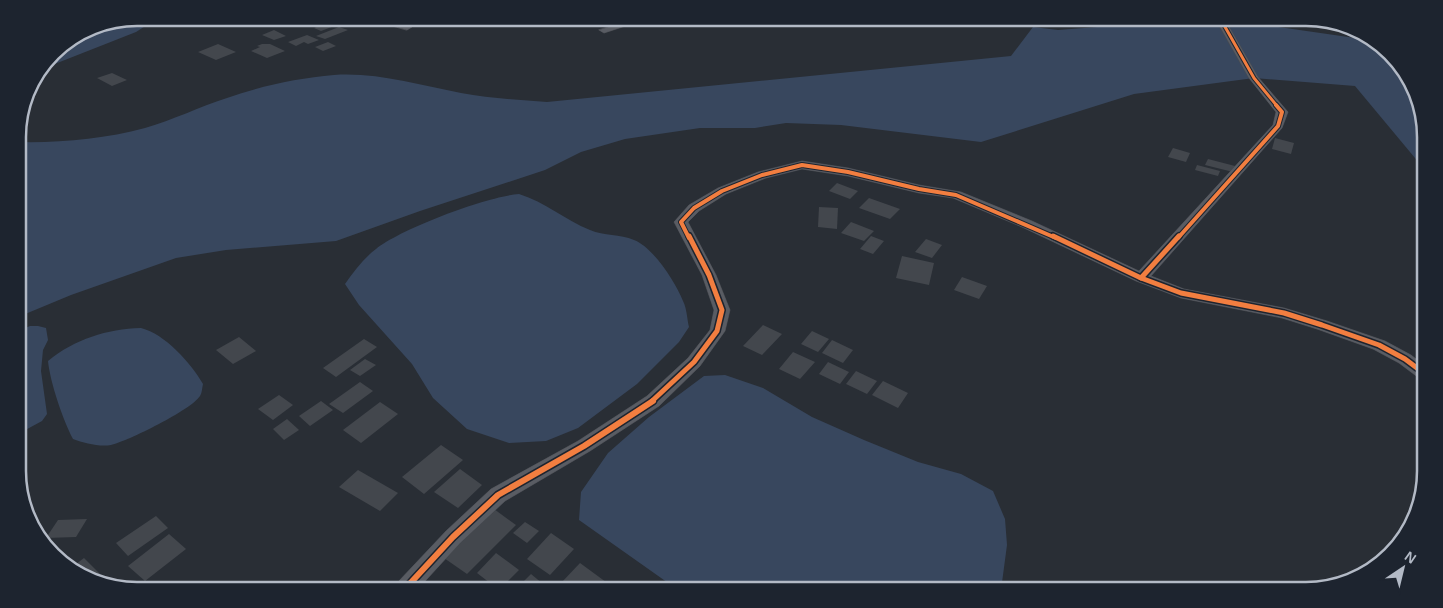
<svg xmlns="http://www.w3.org/2000/svg" width="1443" height="608" viewBox="0 0 1443 608" font-family="Helvetica,sans-serif">
<style>
.water{fill:#38475e}
.building{fill:#43474d}
.lines{fill:none;stroke-linecap:round;stroke-linejoin:round}
.minor-casing{stroke:#474a50;stroke-width:1}
.minor{fill:#595c63;fill-rule:evenodd}
.cycleway-far3-casing{stroke:#1d242f;stroke-width:5}
.cycleway-far2-casing{stroke:#1d242f;stroke-width:6}
.cycleway-far1-casing{stroke:#1d242f;stroke-width:8}
.cycleway-casing{stroke:#1d242f;stroke-width:9}
.cycleway-far3{stroke:#f27e40;stroke-width:3}
.cycleway-far2{stroke:#f27e40;stroke-width:4}
.cycleway-far1{stroke:#f27e40;stroke-width:5}
.cycleway{stroke:#f27e40;stroke-width:6}
.rim{fill:none;stroke:#b3bac6;stroke-width:2.5}
</style>
<rect width="100%" height="100%" fill="#292e35"/>
<g class="water">
<path d="M133,18L153,21L136,32L42,69L58,47L92,27Z"/>
<path d="M1221,23H1250L1369,40L1401,64L1424,121L1425,170L1355,86L1254,78L1134,94L981,142L841,125L786,123L755,128H700L625,139L581,152L545,170L420,211L336,241L226,250L176,258L71,295L18,317V142C60,143 104,139 145,128C173,120 199,107 227,98C261,86 298,78 334,75C376,72 419,85 461,93C489,98 518,100 547,102L1011,56L1033,27L1058,30L1136,24Z"/>
<path d="M519,194C545,202 565,220 590,230C604,236 620,234 634,240C653,247 676,283 683,301C687,309 687,319 689,327L679,342L637,384L578,428L546,441L509,443L467,429L433,398L412,364L359,305L345,284C354,271 364,258 376,249C400,229 488,196 519,194Z"/>
<path d="M30,326H38L46,328L48,340L43,350L41,371L47,414L42,421L18,434V331Z"/>
<path d="M141,328C165,334 191,363 203,384C202,388 202,393 200,396C191,410 128,441 111,445C99,447 84,443 73,439C63,420 50,382 48,361C75,339 107,329 141,328Z"/>
<path d="M725,375L763,388L812,417L864,440L918,462L961,474L993,491L1005,519L1007,545L1001,590H672L671,585L579,520L581,492L608,453L649,417L704,376Z"/>
</g>
<g class="building">
<path d="M304,18L315,22L320,20L324,22L316,25L311,23L297,26L290,24Z"/>
<path d="M748,18H773L767,22Z"/>
<path d="M329,22L337,25L321,31L314,28Z"/>
<path d="M339,27L348,30L325,39L316,36Z"/>
<path d="M274,30L286,36L274,40L262,35Z"/>
<path d="M307,35L319,40L308,44L304,42L296,46L288,42Z"/>
<path d="M328,42L336,46L323,51L315,47Z"/>
<path d="M218,44L236,52L216,60L198,52Z"/>
<path d="M262,44H270L285,51L267,58L251,51L260,47L257,46Z"/>
<path d="M112,73L127,80L112,86L97,78Z"/>
<path d="M1275,138L1294,143L1291,154L1272,149Z"/>
<path d="M1173,148L1190,153L1186,162L1168,157Z"/>
<path d="M1208,159L1235,166L1233,172L1205,165Z"/>
<path d="M1197,165L1220,171L1218,176L1195,170Z"/>
<path d="M837,183L858,191L850,199L829,191Z"/>
<path d="M869,198L900,209L890,219L859,208Z"/>
<path d="M819,207L838,208L837,229L818,227Z"/>
<path d="M851,222L874,231L864,241L841,233Z"/>
<path d="M871,236L884,241L873,254L860,249Z"/>
<path d="M926,239L942,245L932,258L915,252Z"/>
<path d="M902,256L934,263L929,285L896,278Z"/>
<path d="M962,277L987,286L979,299L954,290Z"/>
<path d="M763,325L782,334L762,355L743,346Z"/>
<path d="M812,331L829,339L818,352L801,344Z"/>
<path d="M239,337L256,351L233,364L216,350Z"/>
<path d="M364,339L377,347L336,377L323,368Z"/>
<path d="M832,340L853,350L843,363L822,353Z"/>
<path d="M1418,348L1425,351V363L1419,361Z"/>
<path d="M793,352L815,362L800,379L779,369Z"/>
<path d="M365,359L376,365L360,376L350,370Z"/>
<path d="M828,362L849,372L840,384L819,374Z"/>
<path d="M856,371L877,381L867,394L846,384Z"/>
<path d="M883,381L908,393L898,408L872,395Z"/>
<path d="M360,382L373,391L343,413L329,404Z"/>
<path d="M279,395L293,405L273,420L258,409Z"/>
<path d="M321,401L333,410L310,426L299,416Z"/>
<path d="M380,402L398,414L361,443L343,430Z"/>
<path d="M287,419L299,430L284,440L273,429Z"/>
<path d="M441,445L463,460L424,494L402,477Z"/>
<path d="M460,469L482,485L458,508L434,492Z"/>
<path d="M358,470L398,493L380,511L339,487Z"/>
<path d="M494,509L516,525L467,574L444,558Z"/>
<path d="M156,516L168,528L128,556L116,543Z"/>
<path d="M87,519L76,537L46,538L58,520Z"/>
<path d="M525,522L539,531L527,543L513,533Z"/>
<path d="M551,533L574,549L550,575L527,559Z"/>
<path d="M169,534L186,549L145,581L128,566Z"/>
<path d="M496,553L519,570L499,590L477,573Z"/>
<path d="M84,558L100,574L91,581L72,567Z"/>
<path d="M580,563L610,585L606,590H574L562,582Z"/>
<path d="M531,574L543,584L536,590H515Z"/>
</g>
<g class="lines">
<g class="minor-casing">
<g id="minor">
<path d="M365,18H379L410,25L412,27L407,30Z"/>
<path d="M637,18H650L604,33L599,30Z"/>
<path d="M1215,18H1224L1258,77L1288,112L1282,128L1151,276L1184,289L1284,308L1327,321L1385,341L1411,355L1425,366V380L1419,378L1399,363L1373,349L1317,329L1282,318L1181,298L1136,281L1022,227L953,198L919,193L848,176L802,169L766,178L726,194L699,211L688,222L716,275L730,310L725,331L700,366L659,406L590,451L505,501L460,543L417,590H394L397,583L446,531L491,489L578,441L647,396L688,358L710,330L714,310L702,275L674,222L689,205L718,188L758,172L802,161L848,168L919,185L961,192L1032,221L1139,271L1273,125L1276,112L1249,78Z"/>
</g>
</g>
<use href="#minor" class="minor"/>
<g class="cycleway-far3-casing">
<path id="cycleway-far3" d="M1220,18L1254,78L1277,106"/>
</g>
<g class="cycleway-far2-casing">
<g id="cycleway-far2">
<path d="M689,238L681,222L694,208L722,191L762,175L802,165L848,172L919,189L956,195L1056,238"/>
<path d="M1178,238L1278,126L1282,112L1276,105"/>
</g>
</g>
<g class="cycleway-far1-casing">
<g id="cycleway-far1">
<path d="M1053,236L1141,278L1179,236"/>
<path d="M1141,278L1181,293L1284,313L1322,325L1379,345L1405,359L1425,374"/>
<path d="M651,402L694,362L717,331L722,310L709,275L689,236"/>
</g>
</g>
<g class="cycleway-casing">
<path id="cycleway" d="M404,590L453,537L498,495L584,446L653,401"/>
</g>
<use href="#cycleway-far3" class="cycleway-far3"/>
<use href="#cycleway-far2" class="cycleway-far2"/>
<use href="#cycleway-far1" class="cycleway-far1"/>
<use href="#cycleway" class="cycleway"/>
</g>
<path d="M0 0H1443V608H0ZM137 26H1306A111 111 0 0 1 1417 137V471A111 111 0 0 1 1306 582H137A111 111 0 0 1 26 471V137A111 111 0 0 1 137 26Z" fill="#1d242f" fill-rule="evenodd"/>
<path class="rim" d="M137 26H1306A111 111 0 0 1 1417 137V471A111 111 0 0 1 1306 582H137A111 111 0 0 1 26 471V137A111 111 0 0 1 137 26Z"/>
<g transform="translate(1403 568) rotate(35)" stroke="#1d242f" stroke-width="4" paint-order="stroke">
<path d="M0-4L9 19L0 12L-9 19Z" fill="#b3bac6"/>
<text y="-8" font-size="14" font-weight="bold" text-anchor="middle" fill="#b3bac6">N</text>
</g>
</svg>
